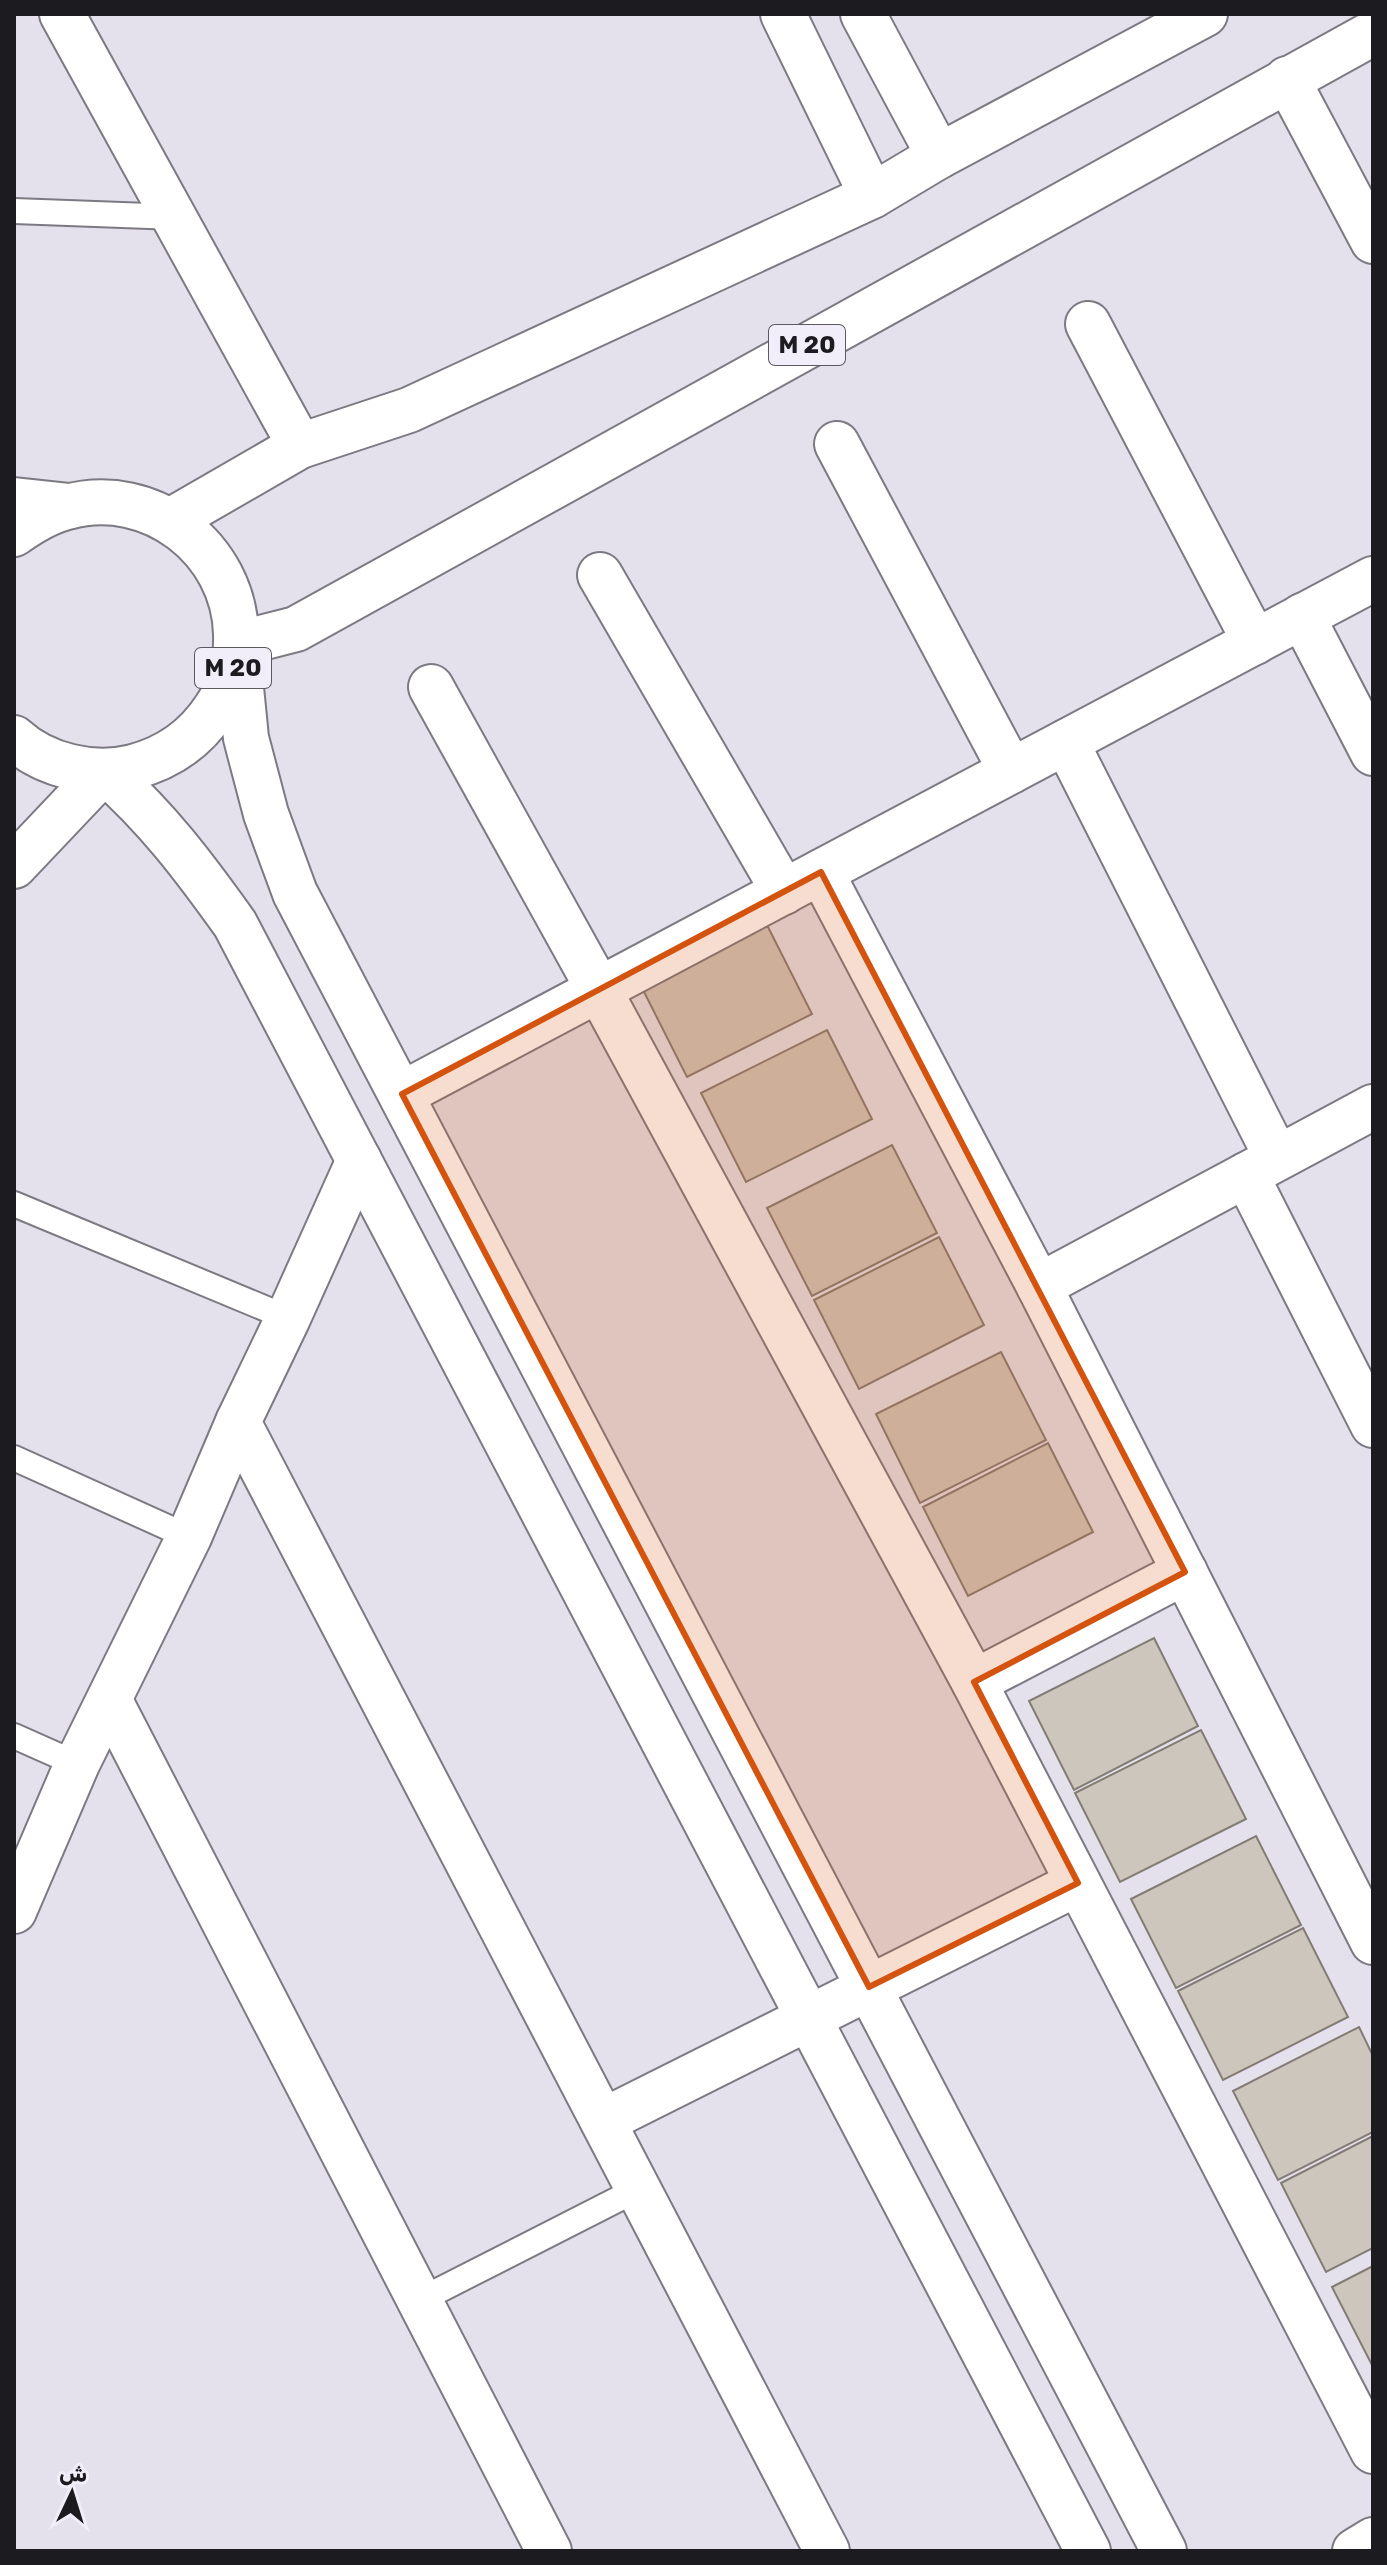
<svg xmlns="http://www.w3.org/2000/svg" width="1387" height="2565" viewBox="0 0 1387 2565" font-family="Rubik,Cairo,sans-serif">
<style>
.building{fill:#cdc6bd;stroke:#827c74;stroke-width:2}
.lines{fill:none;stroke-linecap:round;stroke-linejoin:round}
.lane-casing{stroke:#7c7983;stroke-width:28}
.street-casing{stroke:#7c7983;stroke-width:48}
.secondary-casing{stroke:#7c7983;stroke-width:48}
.primary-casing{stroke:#7c7983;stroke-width:48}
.lane{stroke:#fff;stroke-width:24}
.street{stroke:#fff;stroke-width:44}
.secondary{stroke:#fff;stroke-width:44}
.primary{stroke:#fff;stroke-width:44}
.marked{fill:#d4530e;fill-opacity:0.2;stroke:#d4530e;stroke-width:6;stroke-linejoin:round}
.labels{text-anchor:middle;stroke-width:6;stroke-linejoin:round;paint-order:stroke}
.shield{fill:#f1eef9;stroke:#5c5a60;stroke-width:2}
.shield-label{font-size:24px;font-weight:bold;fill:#1c1b1f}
</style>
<rect width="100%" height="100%" fill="#e4e1ec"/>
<g class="building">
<path d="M767,925L812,1014L687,1077L642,988Z"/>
<path d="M827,1030L872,1119L746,1182L701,1093Z"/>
<path d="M892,1145L937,1233L812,1296L767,1208Z"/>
<path d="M939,1237L984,1325L859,1389L814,1300Z"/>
<path d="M1001,1352L1046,1440L920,1503L876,1414Z"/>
<path d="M1048,1443L1093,1532L968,1596L923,1507Z"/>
<path d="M1154,1638L1198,1726L1074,1790L1029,1701Z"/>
<path d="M1201,1730L1246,1819L1120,1882L1075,1793Z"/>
<path d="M1256,1836L1301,1925L1176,1988L1131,1899Z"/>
<path d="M1303,1928L1348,2017L1223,2080L1178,1991Z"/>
<path d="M1359,2027L1373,2056V2132L1278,2180L1233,2091Z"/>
<path d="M1373,2136V2248L1326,2272L1281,2183Z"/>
<path d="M1373,2266V2367L1332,2287Z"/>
</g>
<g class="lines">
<g class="lane-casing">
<g id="lane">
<path d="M14,211L176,217"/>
<path d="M14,1204L288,1318"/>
<path d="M14,1458L189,1537"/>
<path d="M14,1736L77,1764"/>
<path d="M420,2300L638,2189"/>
</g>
</g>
<g class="street-casing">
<g id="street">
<path d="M62,14L300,446"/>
<path d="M783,14L872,196"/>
<path d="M863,14L939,156"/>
<path d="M1287,79L1373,241"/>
<path d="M1088,324L1255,642"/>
<path d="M837,444L1011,771"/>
<path d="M600,575L784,892"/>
<path d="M1302,616L1373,753"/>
<path d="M431,687L599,990L974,1682L1373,2451"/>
<path d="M1066,742L1277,1158"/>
<path d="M821,872L1039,1286L1373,1942"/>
<path d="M402,1094L1373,579"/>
<path d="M1246,1175L1373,1425"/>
<path d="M1039,1286L1373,1107"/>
<path d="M238,1422L827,2551"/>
<path d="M974,1682L1185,1572"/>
<path d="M110,1701L549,2551"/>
<path d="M14,1911L77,1764L189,1537L238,1422L288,1318L359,1160"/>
<path d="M603,2121L1078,1883"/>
<path d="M1355,2551L1373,2540"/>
</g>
</g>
<g class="secondary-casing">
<g id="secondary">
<path d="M14,500L70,506"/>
<path d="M237,648L246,738L266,814L295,893L1164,2551"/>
<path d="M104,771C156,816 195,868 235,924L1088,2551"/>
</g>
</g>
<g class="primary-casing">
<g id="primary">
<path d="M170,521L300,446L409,410L872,196L939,156L1205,14"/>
<path d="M14,534C31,522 47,512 67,507C151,484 234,549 236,634C237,660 230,687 215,709C196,738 168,758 133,767C93,777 45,766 14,738"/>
<path d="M237,644L296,629L1373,33"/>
<path d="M14,866L104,771"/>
</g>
</g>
<use href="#lane" class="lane"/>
<use href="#street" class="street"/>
<use href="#secondary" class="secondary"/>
<use href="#primary" class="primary"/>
</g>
<path class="marked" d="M821,872L1185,1572L974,1682L1078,1883L869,1987L402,1094Z"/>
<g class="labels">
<g class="shield">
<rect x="769" y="325" width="76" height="40" rx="6"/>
<rect x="195" y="648" width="76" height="40" rx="6"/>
</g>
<g class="shield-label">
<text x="807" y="353">M 20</text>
<text x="233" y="676">M 20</text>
</g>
</g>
<rect width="1387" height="2565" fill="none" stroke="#1c1b1f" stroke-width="32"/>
<g transform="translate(72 2493) rotate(4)" stroke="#f1eef9" stroke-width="6" paint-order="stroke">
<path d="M0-6L14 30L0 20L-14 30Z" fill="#1c1b1f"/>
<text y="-12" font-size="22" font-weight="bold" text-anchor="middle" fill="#1c1b1f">ش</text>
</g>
</svg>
